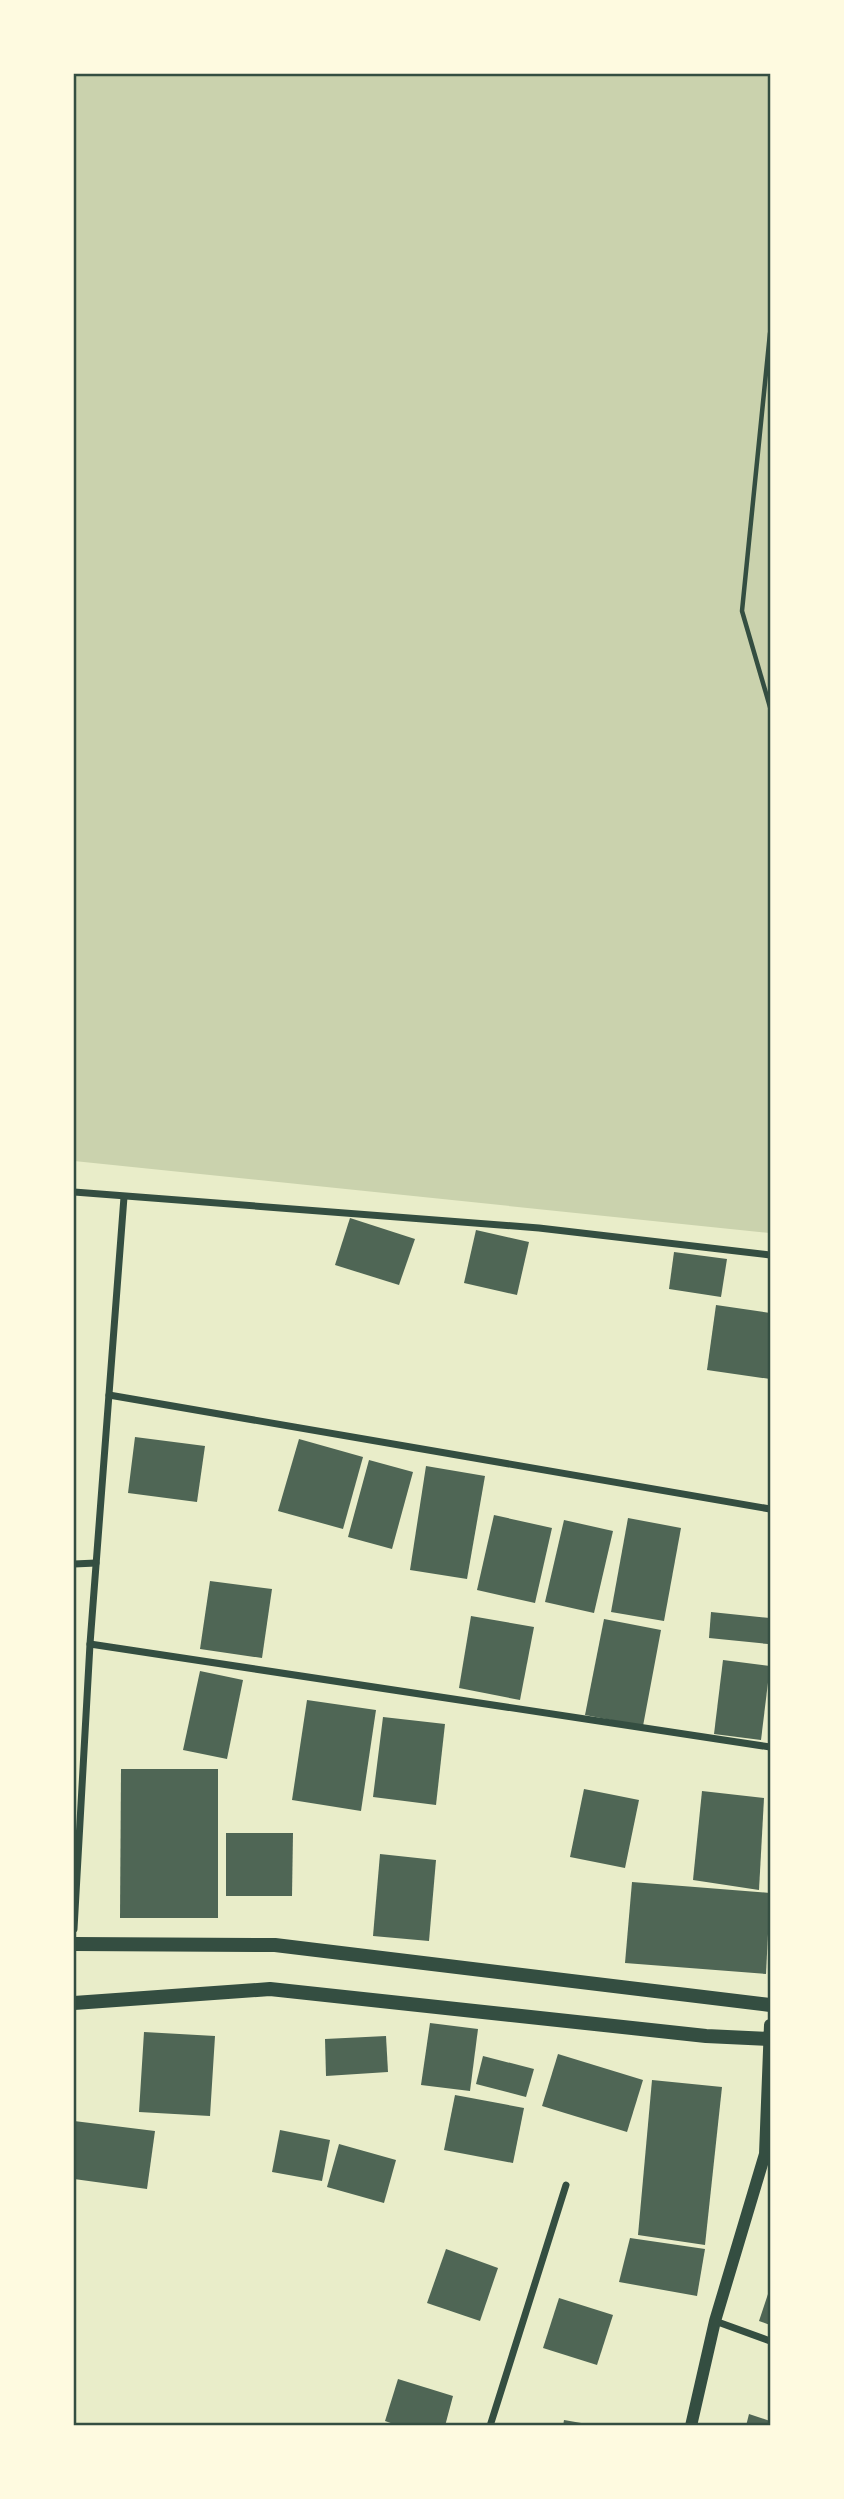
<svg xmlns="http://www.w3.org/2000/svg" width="844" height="2499" viewBox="0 0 844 2499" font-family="Inter,sans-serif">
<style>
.green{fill:#cad2ad}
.building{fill:#4f6655}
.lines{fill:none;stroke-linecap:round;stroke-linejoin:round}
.path{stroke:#344e41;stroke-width:4.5}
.minor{stroke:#344e41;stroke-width:7}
.tertiary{stroke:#344e41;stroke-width:12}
.secondary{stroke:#344e41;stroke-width:14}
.neatline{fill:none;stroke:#344e41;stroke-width:2.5}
</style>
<rect width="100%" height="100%" fill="#e9edc9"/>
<path class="green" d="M74,74H770V1233L74,1161Z"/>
<g class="building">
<path d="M350,1218L415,1239L399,1285L335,1265Z"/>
<path d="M476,1230L529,1242L517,1295L464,1283Z"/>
<path d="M674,1252L727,1259L721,1297L669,1289Z"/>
<path d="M716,1305L770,1313V1379L707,1370Z"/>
<path d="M135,1437L205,1446L197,1502L128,1493Z"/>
<path d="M299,1439L363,1457L343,1529L278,1511Z"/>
<path d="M369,1460L413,1472L392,1549L348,1537Z"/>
<path d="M426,1466L485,1476L467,1579L410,1570Z"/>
<path d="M494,1515L552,1528L535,1603L477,1590Z"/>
<path d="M628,1518L681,1528L664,1621L611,1612Z"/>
<path d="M564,1520L613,1531L594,1613L545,1602Z"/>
<path d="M210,1581L272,1589L262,1658L200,1649Z"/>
<path d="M711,1612L770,1618L768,1644L709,1638Z"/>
<path d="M471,1616L534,1627L520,1700L459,1688Z"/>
<path d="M604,1619L661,1630L643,1726L585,1715Z"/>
<path d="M723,1660L770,1666L761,1740L714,1734Z"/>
<path d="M200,1671L243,1680L227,1759L183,1750Z"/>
<path d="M307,1700L376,1710L361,1811L292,1800Z"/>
<path d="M383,1717L445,1724L436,1805L373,1797Z"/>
<path d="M121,1769H218V1918H120Z"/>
<path d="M584,1789L639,1800L625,1868L570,1857Z"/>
<path d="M702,1791L764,1798L759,1890L693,1880Z"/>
<path d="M226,1833H293L292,1896H226Z"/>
<path d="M380,1854L436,1860L429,1941L373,1936Z"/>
<path d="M632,1882L770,1893L766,1974L625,1963Z"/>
<path d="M430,2023L478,2029L470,2091L421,2085Z"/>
<path d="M144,2032L215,2036L210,2116L139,2112Z"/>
<path d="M386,2036L388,2072L326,2076L325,2039Z"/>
<path d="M558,2054L643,2080L627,2132L542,2106Z"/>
<path d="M483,2056L534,2069L526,2097L476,2084Z"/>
<path d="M652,2080L722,2087L705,2245L638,2235Z"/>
<path d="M455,2095L524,2108L513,2163L444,2150Z"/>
<path d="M74,2121L155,2131L147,2189L74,2179Z"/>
<path d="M280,2130L330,2140L322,2181L272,2172Z"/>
<path d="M339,2144L396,2160L384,2203L327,2187Z"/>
<path d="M630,2238L705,2249L697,2296L619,2282Z"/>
<path d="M446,2249L498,2268L480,2321L427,2303Z"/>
<path d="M770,2288V2325L759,2321Z"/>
<path d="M559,2298L613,2315L597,2365L543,2348Z"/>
<path d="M398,2379L453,2396L445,2426H399L385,2421Z"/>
<path d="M749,2414L770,2421V2426H746Z"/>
<path d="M564,2420L587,2424L586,2426H563Z"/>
</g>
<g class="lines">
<path class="path" d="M770,333L742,611L770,707"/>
<g class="minor">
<path d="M74,1192L539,1228L770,1255"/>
<path d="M109,1395L770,1509"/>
<path d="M74,1564L96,1563"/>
<path d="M90,1644L770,1747"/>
<path d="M74,1929L90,1644L124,1197"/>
<path d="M715,2321L770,2341"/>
<path d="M490,2426L566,2185"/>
</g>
<path class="tertiary" d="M691,2426L715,2321L765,2154L770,2025"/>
<g class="secondary">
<path d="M74,1944L275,1945L770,2005"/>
<path d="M74,2003L270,1989L706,2036L770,2039"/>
</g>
</g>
<rect width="844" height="2499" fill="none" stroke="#fefae0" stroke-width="150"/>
<rect x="75" y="75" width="694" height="2349" class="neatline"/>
</svg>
